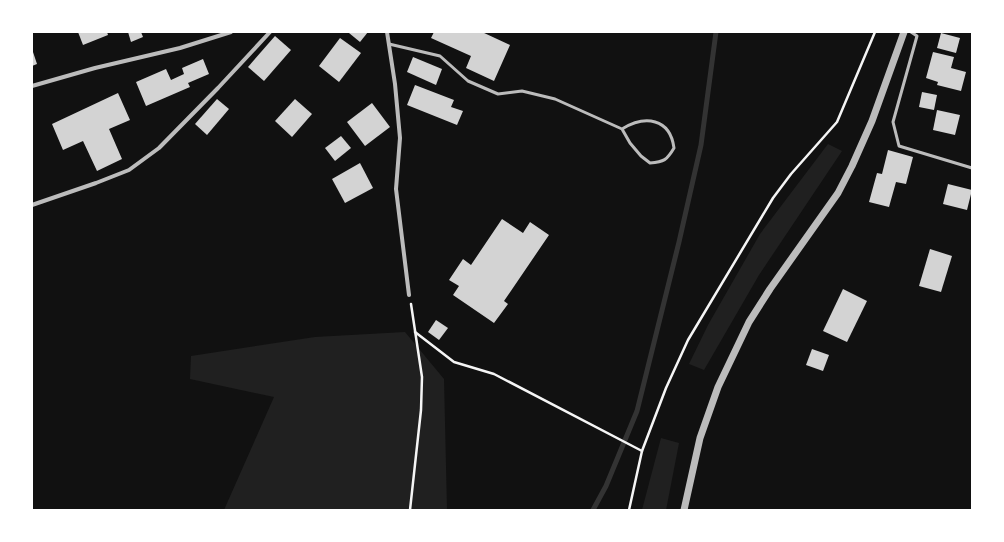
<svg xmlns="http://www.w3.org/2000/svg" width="1004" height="542" viewBox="0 0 1004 542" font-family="'Alegreya Sans',sans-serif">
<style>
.green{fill:#202020}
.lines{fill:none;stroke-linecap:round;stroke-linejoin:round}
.stream{stroke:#333;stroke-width:5}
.building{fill:#d3d3d3}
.path{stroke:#f5f5f5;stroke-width:2.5}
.service{stroke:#bcbcbc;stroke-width:3}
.minor{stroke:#bcbcbc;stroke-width:4}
.tertiary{stroke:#bcbcbc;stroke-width:7}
</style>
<rect width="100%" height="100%" fill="#111"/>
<g class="green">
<path d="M828,144L842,151L759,275L704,370L689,364L708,325L760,234Z"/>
<path d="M405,332L444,379L447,510H224L274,397L190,379L191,356L315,337Z"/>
<path d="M661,438L679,443L666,510H642Z"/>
</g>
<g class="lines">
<path class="stream" d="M593,510L606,486L637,411L679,242L701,145L716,32"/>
</g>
<g class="building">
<path d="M78,32H107L108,35L83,45Z"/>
<path d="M128,32H141L143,37L131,42Z"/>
<path d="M350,32H368L360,42L349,33Z"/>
<path d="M434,32H482L510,45L494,81L466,68L471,56L431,38Z"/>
<path d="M941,33L960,38L956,53L937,48Z"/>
<path d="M275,36L291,50L264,81L248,67Z"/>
<path d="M340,38L361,53L339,82L319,66Z"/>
<path d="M32,49L37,64L32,66Z"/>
<path d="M933,52L954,57L951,68L966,72L961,91L937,85L938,82L926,78Z"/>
<path d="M413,57L442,69L436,85L407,72Z"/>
<path d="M203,59L209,74L188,83L190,87L146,106L136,82L166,69L171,80L184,74L182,68Z"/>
<path d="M415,85L454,100L451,107L463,111L457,125L407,105Z"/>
<path d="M922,92L937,95L934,110L919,107Z"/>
<path d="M118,93L130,120L109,129L122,159L97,171L83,141L63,150L52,124Z"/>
<path d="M217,99L229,109L207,135L195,124Z"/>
<path d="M295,99L312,114L292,137L275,121Z"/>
<path d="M372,103L390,127L365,146L347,122Z"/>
<path d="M937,110L960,115L955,135L933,130Z"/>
<path d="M341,136L351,148L335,161L325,148Z"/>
<path d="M888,150L913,157L906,184L896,182L889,207L869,202L877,173L882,174Z"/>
<path d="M360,163L373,188L345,203L332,179Z"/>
<path d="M948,184L972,190L967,210L943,204Z"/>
<path d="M502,219L523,233L530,222L549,235L504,301L508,304L494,323L453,295L459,286L449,280L463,259L471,265Z"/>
<path d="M930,249L952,256L941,292L919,286Z"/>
<path d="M843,289L867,301L847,342L823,331Z"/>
<path d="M436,320L448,328L439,340L428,332Z"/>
<path d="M812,349L829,355L823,371L806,365Z"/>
</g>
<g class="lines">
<g class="path">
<path d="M415,332L454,362L494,374L642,451"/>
<path d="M410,510L421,410L422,377L411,304"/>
<path d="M629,510L642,451L666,388L688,340L773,198L791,174L837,122L875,32"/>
</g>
<g class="service">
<path d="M911,32L917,36L893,122L899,146L972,168"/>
<path d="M389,44L440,56L468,81L498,94L522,91L555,99L622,129L630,143L641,156L650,163C664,162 667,160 674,148C670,118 645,115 622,129"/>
</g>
<g class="minor">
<path d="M387,32L395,84L400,138L396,189L409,295"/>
<path d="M32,86L95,68L180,48L231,32"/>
<path d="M32,205L96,183L129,170L159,148L218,88L270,32"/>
</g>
<path class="tertiary" d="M684,510L700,438L718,387L749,322L770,289L838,193L852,166L872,121L904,32"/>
</g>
<rect width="1004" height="542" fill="none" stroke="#ffffff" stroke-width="66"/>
</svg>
